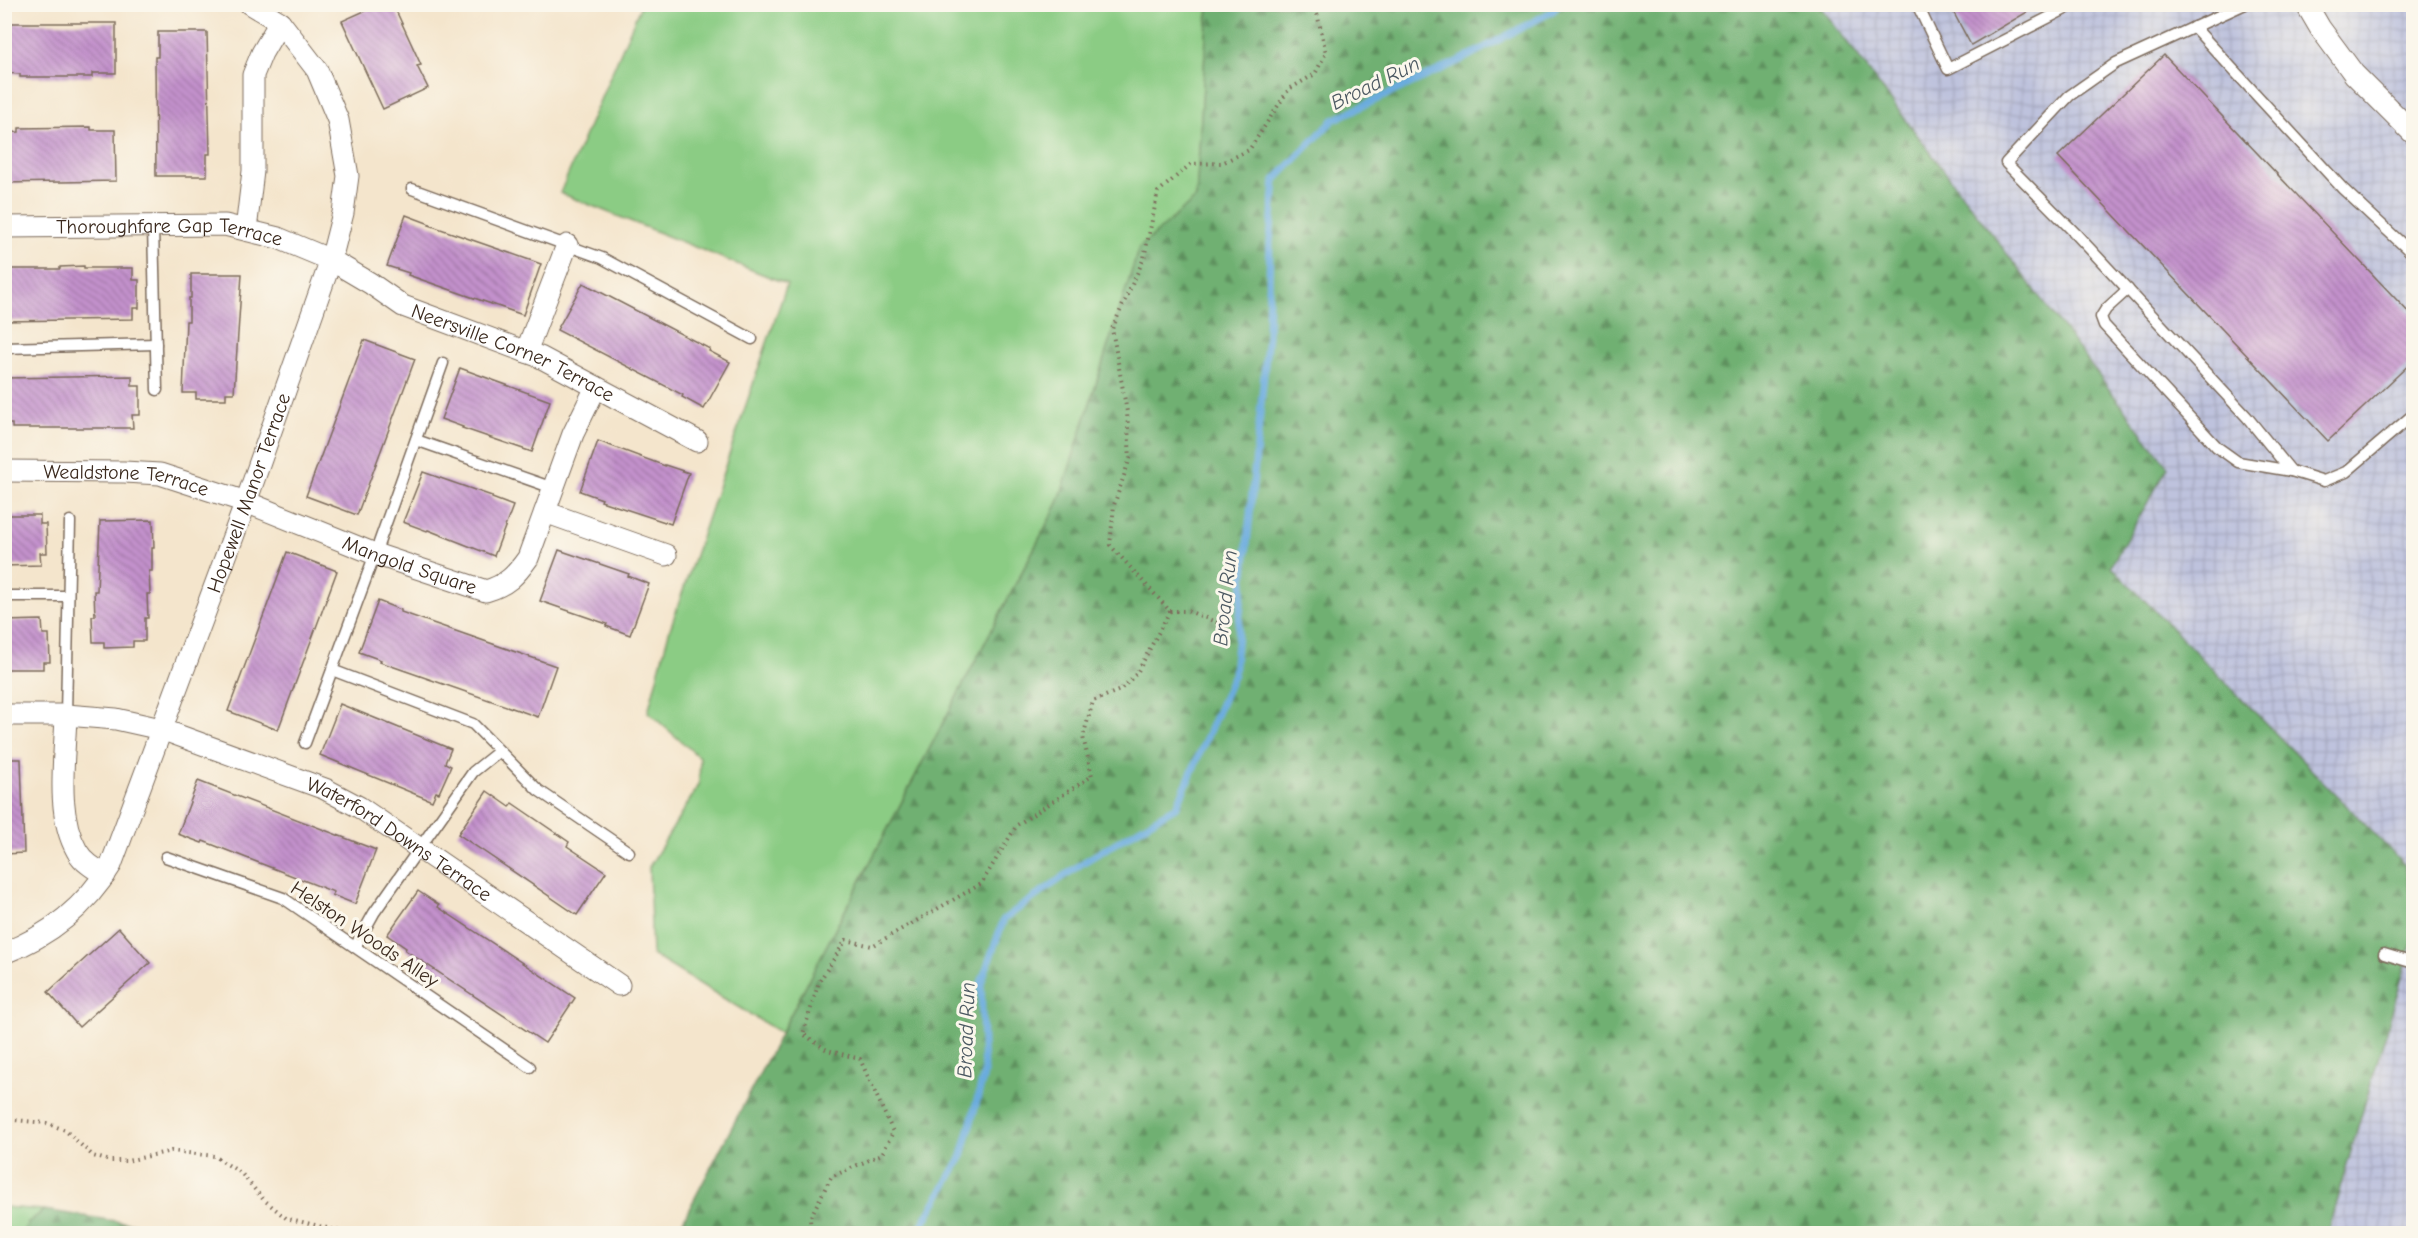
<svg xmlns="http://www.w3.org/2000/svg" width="2418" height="1238" viewBox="0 0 2418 1238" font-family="'Comic Neue',sans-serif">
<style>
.industrial{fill:url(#industrial-grid)}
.grass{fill:#8bcc84;stroke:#637b51;stroke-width:1.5}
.forest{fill:url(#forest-firs);stroke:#566d48;stroke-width:1.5}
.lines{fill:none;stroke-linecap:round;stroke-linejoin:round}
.stream{stroke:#6aacde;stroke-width:7}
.building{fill:url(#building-back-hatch)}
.service-casing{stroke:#7c6b5b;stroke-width:13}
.minor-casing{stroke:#7c6b5b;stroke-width:23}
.path{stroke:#7c6b5b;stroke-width:4;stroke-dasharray:1.5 4.5;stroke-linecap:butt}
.service{stroke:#fff;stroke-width:10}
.minor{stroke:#fff;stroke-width:21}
.labels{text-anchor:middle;stroke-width:6;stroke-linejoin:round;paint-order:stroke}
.street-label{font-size:20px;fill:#3b2a1e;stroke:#fbf7ec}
.water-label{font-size:21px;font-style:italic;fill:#4b5861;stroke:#fbf7ec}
</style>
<defs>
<pattern id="industrial-grid" width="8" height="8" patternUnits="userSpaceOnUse" patternTransform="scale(1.5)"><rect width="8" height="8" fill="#bec2dd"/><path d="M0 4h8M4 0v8" fill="none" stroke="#a4a7bd"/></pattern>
<pattern id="forest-firs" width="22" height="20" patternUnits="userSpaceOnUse" patternTransform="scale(1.5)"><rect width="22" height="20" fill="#70b072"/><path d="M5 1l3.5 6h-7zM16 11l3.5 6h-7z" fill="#5d8f5d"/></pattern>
<pattern id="building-back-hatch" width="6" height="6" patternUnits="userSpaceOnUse" patternTransform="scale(1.5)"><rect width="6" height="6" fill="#c391cc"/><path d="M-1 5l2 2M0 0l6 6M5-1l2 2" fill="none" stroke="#a077a5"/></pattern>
</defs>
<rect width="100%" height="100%" fill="#fbf7ec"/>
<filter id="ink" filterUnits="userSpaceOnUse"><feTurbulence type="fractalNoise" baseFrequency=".0167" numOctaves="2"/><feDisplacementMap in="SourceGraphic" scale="12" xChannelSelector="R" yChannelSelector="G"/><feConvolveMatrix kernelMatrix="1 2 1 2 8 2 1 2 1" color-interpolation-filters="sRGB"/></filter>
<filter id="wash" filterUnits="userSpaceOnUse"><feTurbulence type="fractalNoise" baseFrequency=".008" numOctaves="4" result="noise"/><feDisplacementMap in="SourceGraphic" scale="24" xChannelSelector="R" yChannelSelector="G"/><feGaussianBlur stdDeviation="1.35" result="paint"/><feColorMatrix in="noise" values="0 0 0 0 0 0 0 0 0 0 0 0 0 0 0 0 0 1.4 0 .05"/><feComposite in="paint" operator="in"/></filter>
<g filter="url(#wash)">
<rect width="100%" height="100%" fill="#f4e5cc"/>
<g class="industrial">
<path d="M1819,5H2413V904L2405,865L2111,566L2168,467Z"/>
<path d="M2413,940V1233H2327Z"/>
</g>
<g class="grass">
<path d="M641,5H1208L1196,198L1139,249L1059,501L781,1033L652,955L649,867L699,785L700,758L648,712L669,632L787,284L560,193Z"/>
<path d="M4,1207L44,1210L28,1223L24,1233H5Z"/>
</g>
<g class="forest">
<path d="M1208,5H1819L2168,467L2111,566L2405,865L2413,904V940L2327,1233L676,1234L1059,501L1139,248L1196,198Z"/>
<path d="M44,1210L194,1233H24L28,1223Z"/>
</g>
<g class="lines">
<path class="stream" d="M917,1234L962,1156L984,1074L981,983L1004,919L1084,862L1177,806L1234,674L1268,335L1270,242L1275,180L1333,120L1463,59L1553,11L1559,4"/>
</g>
<g id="blocks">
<g class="building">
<path d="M380,4H393L421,65L417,66L428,88L383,109L342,21Z"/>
<path d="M1949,4H2041L1971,45Z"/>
<path d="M4,23H116V73H92V77H20V74L4,73Z"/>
<path d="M158,32H207L210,154H207V176H156L155,57H158Z"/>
<path d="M2164,55L2414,318V360L2328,441L2058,156Z"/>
<path d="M91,127V130H115L116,181L4,183V133L19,132V128Z"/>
<path d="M406,215L430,224L429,225L541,264L523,315L408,275L409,273L387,266Z"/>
<path d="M84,266V268H133V280H139V308H133V319L4,321V269H60V267Z"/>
<path d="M191,274H242L234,393H226V399H196V393H183L186,321H189V298H191Z"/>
<path d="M583,283L710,349L709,351L730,362L704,409L682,397L683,395L557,330Z"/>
<path d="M364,340L415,359L357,515L306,496Z"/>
<path d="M460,368L550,401L532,452L462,428L463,427L441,419Z"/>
<path d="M132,376V386H140V415H132L133,428H12V424H4V378Z"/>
<path d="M598,441L665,466V465L689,473L671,524L601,501L602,499L580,491Z"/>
<path d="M423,472L492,496V498L513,506L494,556L428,530L427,531L403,522Z"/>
<path d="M4,515H40V524H46L47,553H40L41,565L4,566Z"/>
<path d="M153,520L154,548H152V571H149L150,594H147L148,618H145V641H133V647L104,648V642H93L92,616H95L94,591H97L100,521Z"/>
<path d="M559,550L629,574L628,576L649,584L630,635L606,626L607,624L540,601Z"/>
<path d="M287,552L337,571L278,730L228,711Z"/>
<path d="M378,601L401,610V612L556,666L538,717L380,662L381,660L359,652Z"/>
<path d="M42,620L43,634H49L50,662H43V669H4V621Z"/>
<path d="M340,704L451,749L445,763L451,766L439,793L436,792L432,801L320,755Z"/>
<path d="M4,759H21L24,853L4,854Z"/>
<path d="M198,781L376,850L355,904L332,895L334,892L203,841L202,843L178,834Z"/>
<path d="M487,791L510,807L512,803L569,842L567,846L606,872L577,915L458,834Z"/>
<path d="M418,891L439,905L438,907L575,998L545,1043L405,950L406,948L387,935Z"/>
<path d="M119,928L150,963L79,1027L48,992Z"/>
</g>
</g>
</g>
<g filter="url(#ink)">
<use href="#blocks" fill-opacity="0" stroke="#7c6b5b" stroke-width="1.5"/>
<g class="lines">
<g class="service-casing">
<g id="service">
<path d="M1917,4L1948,69L2075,4"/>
<path d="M2245,4L2116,63L2069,96L2006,163L2076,234L2247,417L2291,471L2324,481L2346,472L2414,414"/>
<path d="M2194,27L2343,189L2414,255"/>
<path d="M412,189L602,258L752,339"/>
<path d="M153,227L157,390"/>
<path d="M2128,289L2106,309L2101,317L2104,325L2217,447L2238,462L2291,471"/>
<path d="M4,348L156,344"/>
<path d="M416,440L553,488"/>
<path d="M4,596H68"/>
<path d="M332,670L473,724L538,790L629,852"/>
<path d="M66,715L70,521"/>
<path d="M305,743L375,554L443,363"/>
<path d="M166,857L283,898L530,1067"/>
<path d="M355,947L374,913L473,772L498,752"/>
<path d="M2384,954L2414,963"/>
</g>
</g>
<g class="minor-casing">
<g id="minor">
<path d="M2306,4L2320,28L2354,74L2414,134"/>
<path id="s1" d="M4,227L225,225L278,238L331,260L370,283L403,306L540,357L697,441"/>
<path d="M246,230L253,171V75L262,53L280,22"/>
<path d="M526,352L567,245"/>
<path id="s2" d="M4,471L124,472L160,474L246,502L375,554L486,591C507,585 516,575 528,558L573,434L596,387"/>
<path d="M545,512L666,555"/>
<path id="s3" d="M4,715H66L116,719L161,729L325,789L359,807L619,985"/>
<path d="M66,715C65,758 55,812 77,851C83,862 95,869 105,875"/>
<path id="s4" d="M4,953C49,936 86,906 111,865L246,502L331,260L343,213L348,176L338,120L317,70L280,22L250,4"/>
</g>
</g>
<g class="path">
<path d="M1170,611H1188L1221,624"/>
<path d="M4,1119L46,1123L65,1130L93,1156L110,1161H127L171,1151L214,1156L241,1173L263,1199L286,1218L352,1234"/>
<path d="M811,1234L810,1218L831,1177L882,1154L893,1132L860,1059L827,1050L803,1034L819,982L846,940L872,946L981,884L1017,825L1092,776L1083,737L1093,701L1120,690L1137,673L1170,611L1110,545L1114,505L1130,458L1127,412L1112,329L1144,258L1158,192L1191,164L1222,163L1249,150L1289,89L1315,74L1326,53L1315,4"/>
</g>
<use href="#service" class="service"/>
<use href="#minor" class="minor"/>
</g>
</g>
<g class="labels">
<g class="street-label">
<text dy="7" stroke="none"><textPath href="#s1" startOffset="166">Thoroughfare Gap Terrace</textPath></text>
<text dy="7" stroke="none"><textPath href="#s1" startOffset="538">Neersville Corner Terrace</textPath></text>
<text dy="7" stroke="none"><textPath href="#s2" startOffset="123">Wealdstone Terrace</textPath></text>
<text dy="7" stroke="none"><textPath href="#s4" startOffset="538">Hopewell Manor Terrace</textPath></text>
<text dy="7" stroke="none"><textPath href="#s2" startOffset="422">Mangold Square</textPath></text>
<text dy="7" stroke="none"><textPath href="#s3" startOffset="422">Waterford Downs Terrace</textPath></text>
<text transform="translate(365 934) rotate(34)" y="7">Helston Woods Alley</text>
</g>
<g class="water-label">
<text transform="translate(1375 83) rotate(-26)" y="7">Broad Run</text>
<text transform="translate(1225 598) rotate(-84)" y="7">Broad Run</text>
<text transform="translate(966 1030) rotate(-88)" y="7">Broad Run</text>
</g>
</g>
<rect width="2418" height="1238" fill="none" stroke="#fbf7ec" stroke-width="24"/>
</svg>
